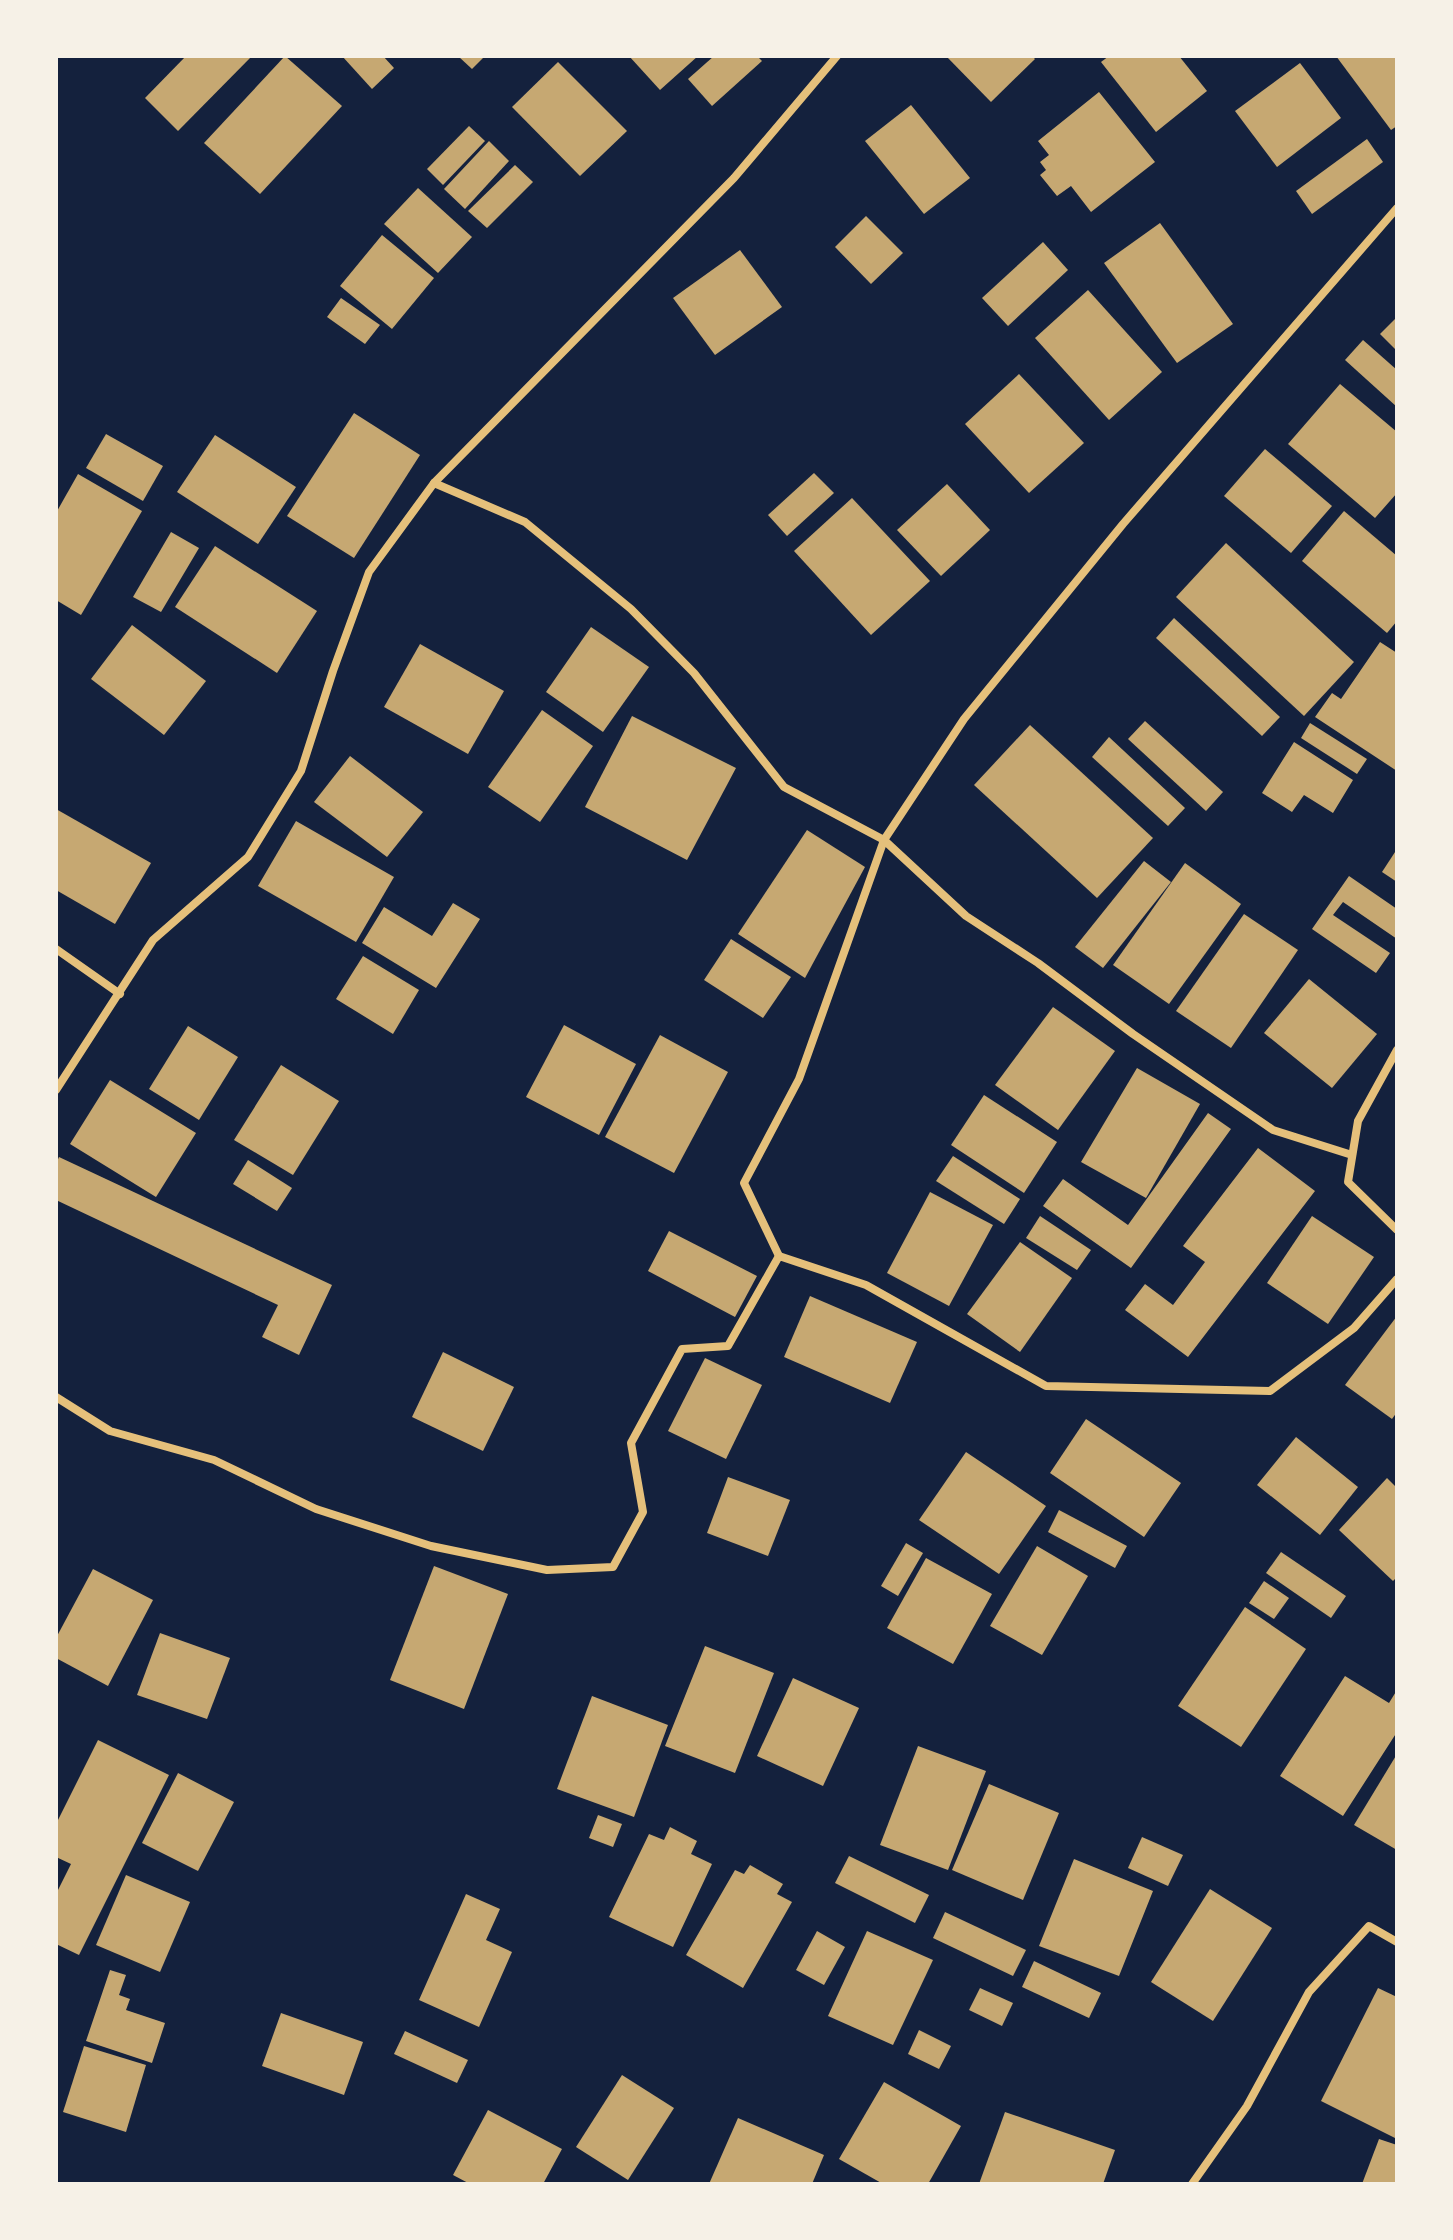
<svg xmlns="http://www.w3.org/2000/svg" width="1453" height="2240" viewBox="0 0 1453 2240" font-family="'PT Sans Narrow',sans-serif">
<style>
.building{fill:#c6a872}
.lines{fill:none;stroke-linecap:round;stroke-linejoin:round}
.minor{stroke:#e5c07b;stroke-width:8}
</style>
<rect width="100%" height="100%" fill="#14213d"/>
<g class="building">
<path d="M186,56H252L178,131L145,98Z"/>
<path d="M285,56L342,106L260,194L204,143Z"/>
<path d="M342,56H383L394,68L372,89Z"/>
<path d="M458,56H485L472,69Z"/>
<path d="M629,56H698L660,90Z"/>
<path d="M714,56H757L762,61L712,106L688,79Z"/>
<path d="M946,56H1032L1035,59L991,102Z"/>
<path d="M1109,56H1179L1207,91L1156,132L1101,62Z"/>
<path d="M1336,56H1397V126L1391,130Z"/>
<path d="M558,62L627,131L580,176L512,107Z"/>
<path d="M1300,63L1341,118L1277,167L1235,111Z"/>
<path d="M1099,92L1155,162L1091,212L1071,186L1057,196L1040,175L1046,170L1040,162L1049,155L1038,141Z"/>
<path d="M911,105L970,178L924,214L865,141Z"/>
<path d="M469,126L485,141L443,185L427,169Z"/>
<path d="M1367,139L1383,162L1312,214L1296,191Z"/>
<path d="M489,141L509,161L465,209L444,189Z"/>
<path d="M515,165L533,182L487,228L468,211Z"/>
<path d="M418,188L472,237L438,273L384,224Z"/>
<path d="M866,216L903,253L871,284L835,247Z"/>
<path d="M1160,223L1233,324L1177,363L1104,263Z"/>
<path d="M382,235L434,278L392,329L340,286Z"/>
<path d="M1043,242L1068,270L1008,326L982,298Z"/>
<path d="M740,250L782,307L715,355L673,298Z"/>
<path d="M1088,290L1162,372L1109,420L1035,338Z"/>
<path d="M341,298L380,325L365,344L327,317Z"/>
<path d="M1397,317V351L1380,334Z"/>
<path d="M1363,340L1397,370V407L1345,360Z"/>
<path d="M1019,374L1084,443L1029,493L965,424Z"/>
<path d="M1340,384L1397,432V493L1375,518L1288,444Z"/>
<path d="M354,413L420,455L354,558L287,516Z"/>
<path d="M106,434L163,466L143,501L86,468Z"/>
<path d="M215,435L296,487L258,544L177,492Z"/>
<path d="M1265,449L1332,506L1291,553L1224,496Z"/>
<path d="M814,473L834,493L787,536L768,515Z"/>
<path d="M78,474L142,511L81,615L56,600V513Z"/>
<path d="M947,484L990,530L941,576L897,530Z"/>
<path d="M852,498L930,581L871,635L794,551Z"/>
<path d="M1344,511L1397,556V621L1387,633L1302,561Z"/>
<path d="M171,532L199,548L161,612L133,597Z"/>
<path d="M1226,543L1354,662L1304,716L1176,597Z"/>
<path d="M215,546L317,611L277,673L175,607Z"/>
<path d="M1174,618L1280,717L1262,736L1156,638Z"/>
<path d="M132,625L206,681L164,735L91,679Z"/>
<path d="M591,627L649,667L603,732L546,692Z"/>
<path d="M1380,642L1397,653V771L1315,717L1332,693L1341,699Z"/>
<path d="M420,644L504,691L468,754L384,707Z"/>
<path d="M542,710L593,746L540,822L488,787Z"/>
<path d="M632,716L736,768L687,860L585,807Z"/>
<path d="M1145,721L1223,792L1206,811L1128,739Z"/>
<path d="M1310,723L1367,759L1357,774L1301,738Z"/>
<path d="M1030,725L1153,838L1097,898L974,785Z"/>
<path d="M1109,737L1185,808L1168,826L1092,757Z"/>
<path d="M1294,742L1353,780L1333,813L1304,795L1292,812L1262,793Z"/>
<path d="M350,756L423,812L387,857L314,802Z"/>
<path d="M56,809L151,863L115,924L56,890Z"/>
<path d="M296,821L394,877L356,942L258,886Z"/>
<path d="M807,830L865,867L805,978L738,934Z"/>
<path d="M1397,849V882L1382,872Z"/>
<path d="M1144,861L1171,882L1103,968L1075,947Z"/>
<path d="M1185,863L1241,904L1169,1004L1113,965Z"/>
<path d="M1349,876L1397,909V939L1343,902L1333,915L1390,953L1376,973L1312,929Z"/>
<path d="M453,903L480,919L436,988L362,943L384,907L432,936Z"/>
<path d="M1244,914L1298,950L1231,1048L1176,1011Z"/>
<path d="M731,939L791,977L763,1018L704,980Z"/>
<path d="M363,956L419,990L393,1034L336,999Z"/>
<path d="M1309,979L1377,1034L1332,1088L1264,1033Z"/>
<path d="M1053,1007L1115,1051L1058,1130L995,1085Z"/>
<path d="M564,1025L636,1064L599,1135L526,1097Z"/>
<path d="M188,1026L238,1057L199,1120L149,1089Z"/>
<path d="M660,1035L728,1072L674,1173L605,1137Z"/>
<path d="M281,1065L339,1101L293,1175L234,1140Z"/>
<path d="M1137,1068L1200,1104L1146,1198L1081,1162Z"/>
<path d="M110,1080L196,1133L156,1197L70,1144Z"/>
<path d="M984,1095L1057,1142L1024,1193L951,1145Z"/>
<path d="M1208,1113L1231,1129L1131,1268L1043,1206L1063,1179L1128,1225Z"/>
<path d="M1258,1148L1315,1191L1188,1357L1125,1310L1145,1284L1173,1305L1205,1262L1183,1246Z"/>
<path d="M953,1156L1020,1199L1004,1224L936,1181Z"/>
<path d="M59,1157L332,1285L299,1355L262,1337L278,1305L56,1200V1164Z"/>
<path d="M248,1160L292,1188L277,1211L233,1184Z"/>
<path d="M930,1192L993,1225L949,1306L887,1273Z"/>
<path d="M1040,1216L1091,1250L1077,1270L1026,1238Z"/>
<path d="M1312,1216L1374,1257L1328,1324L1267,1283Z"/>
<path d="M669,1231L757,1276L735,1317L648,1271Z"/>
<path d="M1020,1242L1072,1278L1020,1352L967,1314Z"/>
<path d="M810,1296L917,1342L890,1403L784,1357Z"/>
<path d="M1397,1316V1412L1392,1419L1345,1385Z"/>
<path d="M443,1352L514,1387L483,1451L412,1417Z"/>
<path d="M705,1358L762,1385L726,1459L668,1431Z"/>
<path d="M1086,1419L1181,1483L1144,1537L1050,1473Z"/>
<path d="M1296,1437L1358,1487L1320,1535L1257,1485Z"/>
<path d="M966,1452L1046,1506L999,1574L919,1520Z"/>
<path d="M728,1477L790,1500L768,1556L707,1533Z"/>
<path d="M1387,1478L1397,1488V1577L1393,1581L1339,1530Z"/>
<path d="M1059,1510L1127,1546L1115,1568L1048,1532Z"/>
<path d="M906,1543L923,1553L898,1596L881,1586Z"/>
<path d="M1037,1546L1088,1576L1042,1655L990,1626Z"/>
<path d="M1281,1552L1346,1596L1331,1618L1266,1573Z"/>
<path d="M926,1558L992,1594L953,1664L887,1628Z"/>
<path d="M434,1566L508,1594L464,1709L390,1680Z"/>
<path d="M93,1569L153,1600L108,1686L56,1658V1638Z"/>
<path d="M1264,1581L1289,1598L1274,1619L1249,1603Z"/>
<path d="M1245,1607L1306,1649L1241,1747L1178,1706Z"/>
<path d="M160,1633L230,1658L207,1719L137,1695Z"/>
<path d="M705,1646L774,1673L735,1773L665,1746Z"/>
<path d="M1345,1676L1389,1703L1397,1690V1732L1343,1816L1280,1776Z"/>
<path d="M793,1678L859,1708L823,1786L757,1756Z"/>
<path d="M592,1696L668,1725L634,1817L557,1789Z"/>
<path d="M98,1740L169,1775L79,1955L56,1944V1894L71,1864L56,1857V1824Z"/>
<path d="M918,1746L986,1771L948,1870L880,1845Z"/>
<path d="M1397,1754V1850L1354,1825Z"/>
<path d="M178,1773L234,1802L198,1871L142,1843Z"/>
<path d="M989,1784L1059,1813L1023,1900L952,1870Z"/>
<path d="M598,1815L622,1824L613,1847L589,1838Z"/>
<path d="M670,1827L697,1841L691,1854L712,1864L673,1947L609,1917L649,1834L664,1840Z"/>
<path d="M1142,1837L1183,1855L1168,1886L1128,1868Z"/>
<path d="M849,1856L929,1895L915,1923L835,1883Z"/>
<path d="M1074,1859L1153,1891L1119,1976L1039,1946Z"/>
<path d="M750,1865L783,1884L777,1894L792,1902L743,1988L686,1955L735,1870L744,1874Z"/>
<path d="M126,1875L190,1902L160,1972L96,1945Z"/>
<path d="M1210,1889L1272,1928L1213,2021L1151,1982Z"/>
<path d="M466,1894L500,1909L486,1940L512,1952L479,2027L419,2000Z"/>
<path d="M945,1912L1026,1950L1013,1976L933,1938Z"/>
<path d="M817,1931L845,1947L824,1985L796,1970Z"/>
<path d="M867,1931L933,1960L893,2045L828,2016Z"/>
<path d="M1034,1961L1101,1993L1089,2018L1022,1987Z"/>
<path d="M110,1970L126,1975L119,1995L130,1999L126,2010L165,2023L152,2063L86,2041Z"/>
<path d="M980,1988L1013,2003L1002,2026L969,2010Z"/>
<path d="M1378,1988L1397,1997V2139L1321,2101Z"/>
<path d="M281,2013L363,2042L344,2095L262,2066Z"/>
<path d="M919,2030L951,2046L939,2069L908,2054Z"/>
<path d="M405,2031L468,2060L457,2083L394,2054Z"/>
<path d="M84,2046L146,2065L126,2132L63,2112Z"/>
<path d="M622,2075L674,2108L628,2180L576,2147Z"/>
<path d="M884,2082L961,2126L928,2184H883L839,2159Z"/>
<path d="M488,2110L562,2149L543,2184H470L453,2175Z"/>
<path d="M1005,2112L1115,2150L1103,2184H979Z"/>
<path d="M738,2118L824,2155L812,2184H709Z"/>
<path d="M1379,2139L1397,2145V2184H1362Z"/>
</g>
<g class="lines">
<g class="minor">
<path d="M434,483L525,522L631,609L694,673L784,787L884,840L966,916L1038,963L1133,1034L1273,1130L1352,1155"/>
<path d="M56,949L120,994"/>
<path d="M1397,1050L1358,1121L1348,1182L1397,1230"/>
<path d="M56,1090L153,940L248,857L301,771L333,671L369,572L434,483L734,178L837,56"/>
<path d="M779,1256L744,1183L799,1079L884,840L964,719L1123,524L1397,208"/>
<path d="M56,1397L110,1431L214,1460L316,1509L431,1546L547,1570L613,1567L643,1512L631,1443L682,1349L728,1346L779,1256L866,1285L1046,1386L1270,1391L1354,1328L1397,1279"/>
<path d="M1192,2184L1247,2106L1309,1992L1369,1926L1397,1942"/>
</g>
</g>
<rect width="1453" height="2240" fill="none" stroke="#f6f1e7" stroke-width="116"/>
</svg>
